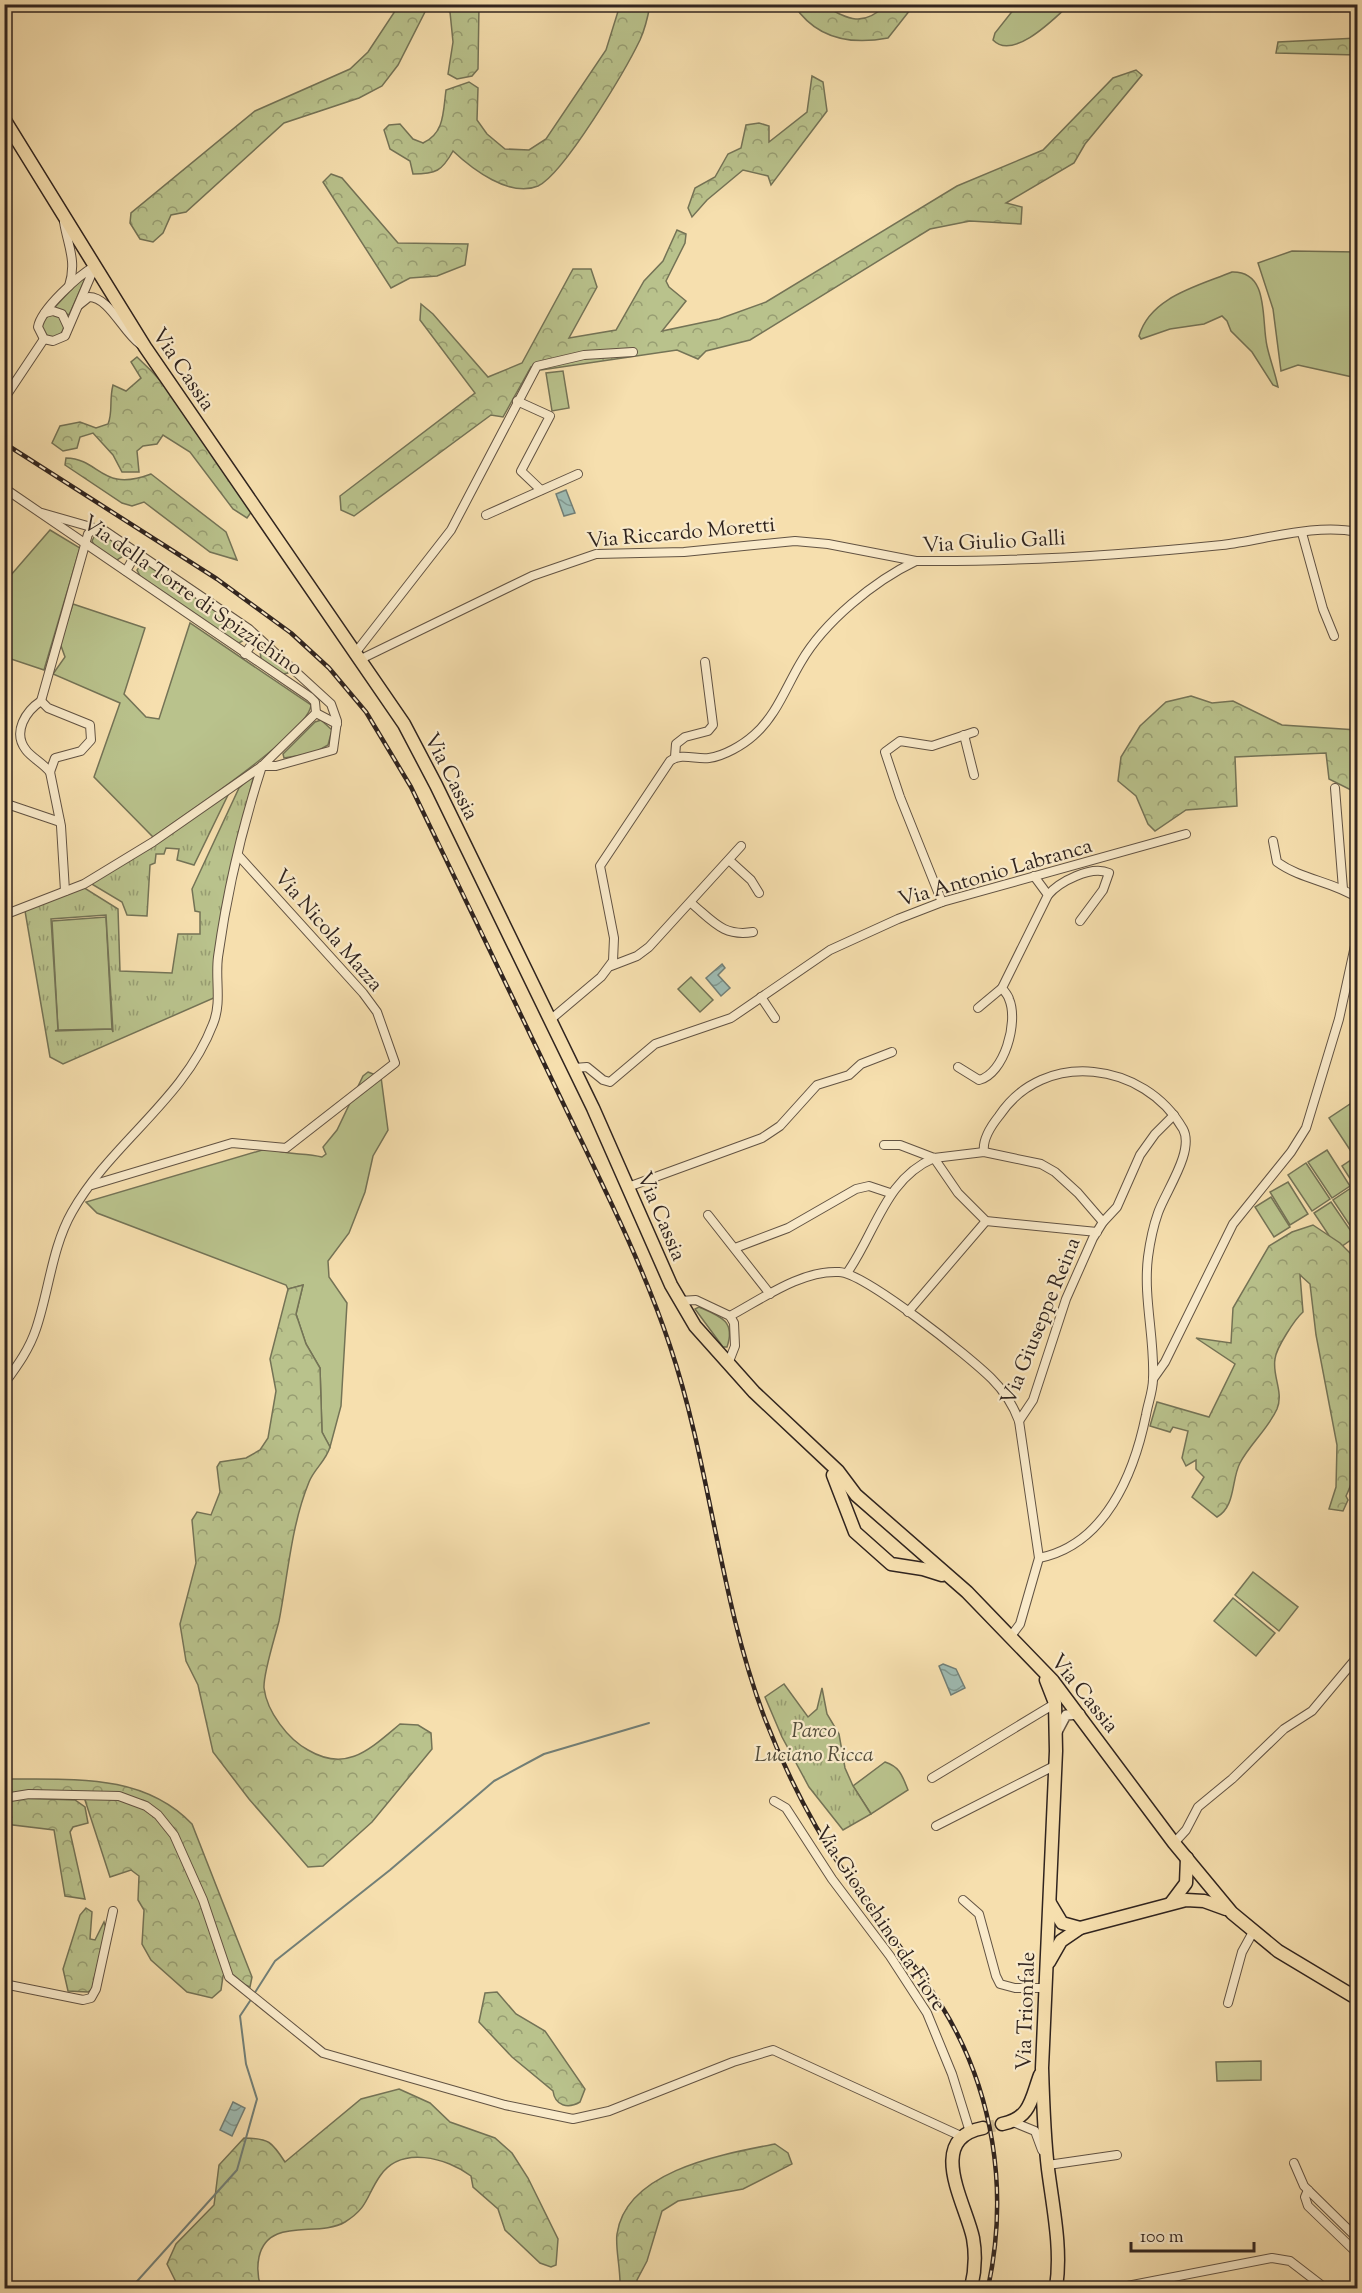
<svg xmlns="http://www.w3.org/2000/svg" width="1362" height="2293" viewBox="0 0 1362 2293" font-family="'Sorts Mill Goudy',serif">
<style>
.grass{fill:#b9c28c;stroke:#747356;stroke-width:1.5}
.forest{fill:url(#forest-crowns);stroke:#747356;stroke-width:1.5}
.park{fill:url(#park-tufts);stroke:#747356;stroke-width:1.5;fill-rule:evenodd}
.water{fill:url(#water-waves);stroke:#727f77;stroke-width:1.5}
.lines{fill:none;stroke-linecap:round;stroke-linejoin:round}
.stream{stroke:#727f77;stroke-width:2}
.primary-tunnel{stroke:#ceba91;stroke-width:12;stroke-dasharray:12 6;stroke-linecap:butt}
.minor-casing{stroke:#625343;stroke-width:10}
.tertiary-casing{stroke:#625343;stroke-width:12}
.primary-casing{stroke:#30241f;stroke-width:15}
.minor{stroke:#f9eaca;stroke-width:8}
.tertiary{stroke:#f9eaca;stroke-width:9}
.primary{stroke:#f6dfae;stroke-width:12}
.rail-casing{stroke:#30241f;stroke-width:4.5}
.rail{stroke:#f9eaca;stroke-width:2;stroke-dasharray:7;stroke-linecap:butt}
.labels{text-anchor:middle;stroke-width:4.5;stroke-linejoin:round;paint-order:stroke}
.street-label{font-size:21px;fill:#30241f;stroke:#f9eaca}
.park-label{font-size:21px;font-style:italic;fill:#524c3a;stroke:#f9eaca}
</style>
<defs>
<pattern id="forest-crowns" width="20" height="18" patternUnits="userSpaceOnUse" patternTransform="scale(1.5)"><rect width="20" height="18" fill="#b9c28c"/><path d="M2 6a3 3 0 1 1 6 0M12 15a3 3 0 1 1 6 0" fill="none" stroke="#979d72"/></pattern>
<pattern id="park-tufts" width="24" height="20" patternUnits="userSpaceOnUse" patternTransform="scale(1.5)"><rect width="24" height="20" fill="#b9c28c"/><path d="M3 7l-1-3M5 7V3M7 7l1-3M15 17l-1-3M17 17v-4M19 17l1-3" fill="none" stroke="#979d72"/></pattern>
<pattern id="water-waves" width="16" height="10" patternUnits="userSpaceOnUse" patternTransform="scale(1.5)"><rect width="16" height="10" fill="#9ebbb2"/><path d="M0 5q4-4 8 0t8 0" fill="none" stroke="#819890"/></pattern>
</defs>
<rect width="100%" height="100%" fill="#f6dfae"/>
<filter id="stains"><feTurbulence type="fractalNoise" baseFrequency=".00333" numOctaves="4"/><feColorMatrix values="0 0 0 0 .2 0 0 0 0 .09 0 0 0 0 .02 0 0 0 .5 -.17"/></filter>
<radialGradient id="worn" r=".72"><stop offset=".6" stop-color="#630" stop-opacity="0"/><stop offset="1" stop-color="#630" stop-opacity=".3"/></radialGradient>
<g class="grass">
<path d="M1018,4H1069V5C1054,19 1013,61 993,40L995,33Z"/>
<path d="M1292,251L1357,252V378L1298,365L1281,371L1273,309L1258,263Z"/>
<path d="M1232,272C1270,271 1261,320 1267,346C1270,360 1275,372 1278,387L1273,385L1252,352L1231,331L1227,321L1222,316L1204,324L1170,329L1141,339L1139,336C1150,297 1198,286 1232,272Z"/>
<path d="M82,278L85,279L69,315L54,308Z"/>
<circle cx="53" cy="326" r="11"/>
<path d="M563,371L569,408L552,411L546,373Z"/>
<path d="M50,530L80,548L44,670L5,657L4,583Z"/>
<path d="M95,535H103L122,544L125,555L117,560C109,557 95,549 92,541Z"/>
<path d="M143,562L149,563L247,632L246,639L239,643L234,641L141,578L137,570Z"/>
<path d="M73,604L145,628L124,694L146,717L159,719L190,623L311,705C309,733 181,817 153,837L94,777L120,703L53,674L65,657L60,643Z"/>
<path d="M267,648L289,669L288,673L283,674L261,659L260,651Z"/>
<path d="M321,720L332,730L328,745L314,753L284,758L283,754L315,722Z"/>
<path d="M106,917L112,1029L58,1030L52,921Z"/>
<path d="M691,977L713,1000L700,1012L678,989Z"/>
<path d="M368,1072L381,1077L388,1130L373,1156L365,1192L349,1233L328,1261L329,1277L347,1303L341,1406L330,1447L322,1432L320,1368L306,1344L296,1314L303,1285L288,1289L286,1285L97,1213L86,1202L269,1148C286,1156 304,1152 322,1157L326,1154L323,1147L337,1130L363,1076Z"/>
<path d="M1350,1104L1357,1115V1154L1354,1156L1329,1118Z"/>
<path d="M1327,1150L1350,1186L1332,1198L1308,1162Z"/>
<path d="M1357,1156V1187L1356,1188L1342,1166Z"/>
<path d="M1306,1163L1330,1199L1312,1211L1288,1175Z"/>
<path d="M1288,1182L1308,1214L1290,1225L1270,1192Z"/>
<path d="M1351,1188L1357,1197V1236L1333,1200Z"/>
<path d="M1271,1197L1290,1227L1274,1237L1255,1207Z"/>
<path d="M1331,1202L1355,1237L1338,1249L1314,1213Z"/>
<path d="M699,1307C720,1316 736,1321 727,1347H723L695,1309Z"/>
<path d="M1253,1572L1298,1607L1279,1631L1235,1595Z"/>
<path d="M1233,1598L1275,1633L1256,1656L1214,1621Z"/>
<path d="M885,1762C900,1767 902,1775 908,1790L871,1814L853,1786Z"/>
<path d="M1261,2061V2080L1217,2081L1216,2062Z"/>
</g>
<g class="forest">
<path d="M399,5H432L426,10L398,65L382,86L359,98L284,123L186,212L171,215L163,233L153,242L140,239L130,223L131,213L255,111L350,69L368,52Z"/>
<path d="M436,5H479L478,69L472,76L457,79L448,74L453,42L450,12Z"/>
<path d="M620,5H650C648,16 645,29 640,40C626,69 564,174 538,186C510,198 472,169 453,151C442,171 436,174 413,174L410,161L390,149L384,130L389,125L400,124L413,139L423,143C445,133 443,111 446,90L469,82L478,88L477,120L487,134L505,149L529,150L546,139L606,50Z"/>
<path d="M794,5C802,4 816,2 823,5C848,19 862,28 886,5H914L888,38C851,45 816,39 794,5Z"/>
<path d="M1357,38V55L1276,53L1278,42Z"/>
<path d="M1136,70L1142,75L1085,144L1074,163L1006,203L1022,207L1021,224L970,221L930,229L750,340L706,351L698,359L677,350L541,370L531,367L503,417L491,415L354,516L341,510L340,496L475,393L420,320L421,304L433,314L488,377L522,363L573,269H591L597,287L569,338L616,330L644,281L663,261L677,230L686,234L685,243L666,281L669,287L686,301L662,331L719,319L766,302L957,186L1043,150L1113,78Z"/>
<path d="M812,76L823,82L827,111L771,185L768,176L743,170L707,200L692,217L688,208L695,188L715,177L728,154L741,148L746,125L759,123L769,126V142L807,112Z"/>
<path d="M331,174L342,178L398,243L468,244L465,265L437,276L410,278L391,288L323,182Z"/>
<path d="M137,357C184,400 218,457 252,511L247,518L233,509L190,452L163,435L157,444L143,446L137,451L139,472H122L113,455L93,433L80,437L77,448L63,451L52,443L60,426L80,422L96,428L108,424C113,413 109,400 113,385L126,391L141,378L131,362Z"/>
<path d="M66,458C101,459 101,493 151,474L226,532L237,560L210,552L144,502L132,506L122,503L65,465Z"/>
<path d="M1191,696L1212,703L1233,701L1282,725L1357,730V793L1329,779L1326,753L1235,757L1237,806L1186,810L1155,831L1148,824L1136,796L1118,781L1121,757L1140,726L1166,702Z"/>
<path d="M1313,1225L1340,1243L1357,1260L1358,1399C1343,1415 1357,1433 1358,1449C1358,1463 1352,1484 1346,1496L1348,1500L1343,1511L1329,1509L1336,1487L1337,1445L1316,1335L1310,1284L1300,1275L1303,1312C1295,1319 1276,1348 1275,1359C1272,1376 1284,1392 1277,1409C1268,1429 1250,1444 1240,1463C1231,1480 1236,1506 1217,1517L1192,1497L1204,1477L1196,1469V1460L1186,1466L1182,1458L1188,1431L1173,1427L1170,1432L1150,1426L1157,1402L1209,1417L1235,1364L1196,1338L1231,1343L1233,1308L1269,1246L1292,1232Z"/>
<path d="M303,1285L296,1314L306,1344L320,1368L322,1432L330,1447C326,1461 314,1469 309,1482C291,1526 288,1575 279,1621C275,1637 263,1674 264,1688C267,1712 288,1739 308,1750C347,1773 370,1749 400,1724L418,1725L431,1733L432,1749L372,1822L323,1866L308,1867L249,1799L213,1752L198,1685L186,1661L180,1624L196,1563L192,1520L197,1512L211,1515L220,1492L217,1467L220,1462L246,1458L260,1450L268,1438L276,1391L270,1359L288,1289Z"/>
<path d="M4,1779C71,1780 142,1772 192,1824L252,1977L250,1987L238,1982L227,1973L223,1976L221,1990L212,1998L187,1992L151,1960L142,1944L144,1910L138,1900L139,1876L131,1870L110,1877L84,1797L70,1792L5,1793Z"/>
<path d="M17,1798L75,1800L85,1807L88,1823L73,1827L70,1832L85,1899L65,1896L54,1830L5,1824V1801Z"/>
<path d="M86,1908L92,1912L90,1939L95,1940L104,1922L106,1928L92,1989L88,1992L68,1991L63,1969L80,1915Z"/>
<path d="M497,1992L516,2014L545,2031L585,2089L580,2102C568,2109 555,2106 553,2091L512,2057L479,2022L485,1993Z"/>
<path d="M399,2089L430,2103L450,2122L495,2138L512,2153L528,2178L558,2239L556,2265L551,2267L540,2263L505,2230L498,2209L473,2187L471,2176C447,2158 401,2145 380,2176C366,2196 369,2207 345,2222C318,2238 268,2216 259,2257C257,2267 258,2279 261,2288H179L167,2264L176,2244L214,2205L219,2165L244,2138C269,2138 272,2142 285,2162L361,2099Z"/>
<path d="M775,2144L788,2153L792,2164L743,2189L678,2201L662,2211L647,2261L637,2280L638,2288H620C621,2270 615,2248 617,2234C626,2170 724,2154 775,2144Z"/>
</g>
<g class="park">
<path d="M254,775L231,868L216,997L63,1064L50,1057L25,911L83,887L118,909L120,971L172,973L178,934H200V912L195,911L192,889L239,788ZM106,915L113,1032L112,1029L55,1031L58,1030L51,919Z"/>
<path d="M229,793L194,865L177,860L179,849L166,848L164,854H156L155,863L150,865L147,916L127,915L122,902L90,883Z"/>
<path d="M784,1684L808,1717L817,1709L822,1688L827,1714L839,1734L845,1768L853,1786L871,1814L843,1830L809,1787L782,1737L765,1697Z"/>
</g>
<g class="water">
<path d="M566,490L575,513L564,516L556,494Z"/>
<path d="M722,964L725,968L718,975L730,988L721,996L706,978Z"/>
<path d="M943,1664L956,1669L965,1688L951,1695L939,1666Z"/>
<path d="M233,2102L245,2108L232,2136L220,2130Z"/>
</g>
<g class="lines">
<g class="stream">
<path d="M254,1994L275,1961L390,1870L494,1781L544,1754L649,1723"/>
<path d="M131,2288L237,2170L257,2099L246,2064L240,2016L250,2001"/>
</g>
<path class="primary-tunnel" d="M983,2128L1002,2124"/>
<g class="minor-casing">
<g id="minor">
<path d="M64,222C68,246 77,261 69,286"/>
<path d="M95,266L65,336L53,341L44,339L38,327C41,309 79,275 95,266Z"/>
<path d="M79,305L89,297C109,297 123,332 140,344"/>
<path d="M45,313L53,311L62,314L68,327"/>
<path d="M4,399L44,339"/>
<path d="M517,401L550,416L521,471L541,490"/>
<path d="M4,488L310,697L315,702L316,713"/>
<path d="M42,513L105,531L249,629L331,704L337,721L333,750L276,766H262"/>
<path d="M486,515L578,474"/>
<path d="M1302,533L1323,609L1334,636"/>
<path d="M126,571L137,552"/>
<path d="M356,652L451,530L537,366L584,355L633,352"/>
<path d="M245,654L257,636"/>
<path d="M361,659L532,576L596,554L684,552L795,541L828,544L916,561"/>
<path d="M41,701L48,708L90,725L91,740L81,751L55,758L50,772L61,826L65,891"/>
<path d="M41,701L88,534L95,528"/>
<path d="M41,701C26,711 12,732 26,750C32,758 43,763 50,772"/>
<path d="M316,713L337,724"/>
<path d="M964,735L974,775"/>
<path d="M675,757L676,744L685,737L708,731L713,725L705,662"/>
<path d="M1335,788L1343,889"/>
<path d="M4,803L60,822"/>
<path d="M1273,841L1277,862C1302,880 1332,881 1358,898"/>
<path d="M729,860L751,880L759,893"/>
<path d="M1048,895C1059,882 1091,865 1109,873L1103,890L1080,921"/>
<path d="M942,902L900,797L885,752L900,741L932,746L974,732"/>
<path d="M691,903C713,921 723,937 753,932"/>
<path d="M4,915L84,884L153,842L262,766L316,713"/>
<path d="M611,966L637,956L649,947L741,846"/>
<path d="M761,997L775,1018"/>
<path d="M978,1008L1002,988"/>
<path d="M550,1020L601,977L613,961L614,938L600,866L670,761C682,752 696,760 709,758C724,756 743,745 754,735C776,716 786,687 801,662C824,622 874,581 916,561C1015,562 1123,555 1222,545C1265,540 1314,523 1358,532"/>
<path d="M958,1067L979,1080C1004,1074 1019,1022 1009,999C1008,995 1004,991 1002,988L1048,895L1034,876"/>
<path d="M574,1068L587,1067L603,1080L610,1082L655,1044L731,1018L830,950L898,919L942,902L1186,834"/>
<path d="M884,1145H900L934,1158L984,1152L1041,1164L1055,1172L1078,1193L1103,1222"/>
<path d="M984,1152C982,1139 991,1126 999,1116C1044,1048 1145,1062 1183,1129C1195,1151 1165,1192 1158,1213C1153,1227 1150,1242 1148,1257C1143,1298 1155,1339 1153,1379C1153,1391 1148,1403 1146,1415C1134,1474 1105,1545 1039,1558"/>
<path d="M934,1158L958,1193L986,1221L1097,1232"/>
<path d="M92,1185L232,1143L286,1148L395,1063L377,1012L363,993L238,855"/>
<path d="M628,1187L762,1138L780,1126L817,1085L849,1075L861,1064L892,1052"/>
<path d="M708,1215L770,1294"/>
<path d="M735,1248L788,1228L856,1189L869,1186L890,1193"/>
<path d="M847,1273C876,1232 885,1179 934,1158"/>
<path d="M679,1301L696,1300L730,1316L734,1323L735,1346L728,1364"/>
<path d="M908,1312L986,1221"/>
<path d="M730,1316C762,1299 801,1270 839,1272C865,1273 970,1357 992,1379C1004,1391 1013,1405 1019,1421L1039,1558L1020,1624L1011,1636"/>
<path d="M1153,1379L1165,1362L1233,1224L1291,1152L1306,1128L1339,1019L1358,932"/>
<path d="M4,1384C17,1366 29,1350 36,1329C49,1291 52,1247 72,1212C111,1143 184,1100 213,1024C222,1002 215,980 218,957C227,892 242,828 262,766"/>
<path d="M1019,1421L1033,1400L1066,1299L1093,1238L1103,1222L1117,1207L1140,1155L1155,1134L1174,1115"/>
<path d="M932,1778L1056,1703"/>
<path d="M4,1798L29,1794L119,1796L146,1806L158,1815L174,1835L203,1900L229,1977L323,2053L505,2105L573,2119L609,2111L733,2062L773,2050L963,2137"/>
<path d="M774,1801L786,1808L832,1879L890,1956L927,2013L952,2074L970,2132"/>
<path d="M936,1826L1056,1765"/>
<path d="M1174,1843L1186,1830L1198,1807L1232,1779L1284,1729L1312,1711L1358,1656"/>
<path d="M963,1900L979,1914L996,1976L1000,1984L1015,1988H1046"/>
<path d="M4,1984L83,2000L91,1998L96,1989L113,1911"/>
<path d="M1228,2003L1242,1952L1253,1932"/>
<path d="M1013,2122L1035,2131L1042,2150"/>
<path d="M1047,2161L1048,2165L1117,2155"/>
<path d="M1294,2163L1304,2186L1358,2239"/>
<path d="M1308,2190L1305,2197L1308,2206L1358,2254"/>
<path d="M1117,2288L1272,2258L1290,2261L1325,2288"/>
</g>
</g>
<g class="tertiary-casing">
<path id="tertiary" d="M1057,1732L1066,1715L1080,1714"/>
</g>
<g class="primary-casing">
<g id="primary">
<path d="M4,119L145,347L404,724L436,785L593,1108L671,1285L695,1326L754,1392L838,1471L856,1495L967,1592L1053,1681L1174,1843L1232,1913L1278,1951L1358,1999"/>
<path d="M833,1475L855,1532L891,1564L923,1569L942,1575"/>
<path d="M1046,1680L1055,1703L1056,1751L1042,2068C1043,2102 1044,2136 1048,2169C1053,2208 1062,2249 1056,2288"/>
<path d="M1050,1903L1062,1923L1080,1928"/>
<path d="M1171,1903L1186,1883L1187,1858"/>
<path d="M1049,1962L1061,1941L1080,1928L1186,1900L1204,1901L1226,1909"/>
<path d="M1002,2124C1031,2118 1031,2099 1040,2075"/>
<path d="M971,2288C975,2272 976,2255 973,2238C966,2204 925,2139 983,2128"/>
</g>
</g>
<use href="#minor" class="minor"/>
<use href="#tertiary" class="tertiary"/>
<use href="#primary" class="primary"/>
<g class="rail-casing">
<path id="rail" d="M4,443L217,579L291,633L329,668L366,712L411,787C463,893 513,999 564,1105C602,1184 642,1262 670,1346C711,1468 719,1598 765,1719C786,1773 812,1824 844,1872C875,1917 912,1958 941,2005C994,2090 1009,2191 988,2288"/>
</g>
<use href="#rail" class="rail"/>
</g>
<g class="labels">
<g class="street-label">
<text transform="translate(184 369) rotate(56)" y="7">Via Cassia</text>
<text transform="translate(681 532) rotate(-5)" y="7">Via Riccardo Moretti</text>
<text transform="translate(994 541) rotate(-3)" y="7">Via Giulio Galli</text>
<text transform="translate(193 595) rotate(35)" y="7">Via della Torre di Spizzichino</text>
<text transform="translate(452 776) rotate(63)" y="7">Via Cassia</text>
<text transform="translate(995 872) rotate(-16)" y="7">Via Antonio Labranca</text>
<text transform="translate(329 930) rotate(49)" y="7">Via Nicola Mazza</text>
<text transform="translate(662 1216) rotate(67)" y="7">Via Cassia</text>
<text transform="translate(1040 1321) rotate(-68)" y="7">Via Giuseppe Reina</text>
<text transform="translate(1085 1693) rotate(51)" y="7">Via Cassia</text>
<text transform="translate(881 1918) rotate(56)" y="7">Via Gioacchino da Fiore</text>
<text transform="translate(1025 2011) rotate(-88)" y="7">Via Trionfale</text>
</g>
<g class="park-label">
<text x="814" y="1737">Parco<tspan x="814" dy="24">Luciano Ricca</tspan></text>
</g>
</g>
<rect width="1362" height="2293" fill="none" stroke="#f6dfae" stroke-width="24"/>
<rect x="6" y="6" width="1350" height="2281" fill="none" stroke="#30241f" stroke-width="3"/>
<rect x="12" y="12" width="1338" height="2269" fill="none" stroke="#30241f" stroke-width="1.5"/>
<path d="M1131 2242v9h123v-9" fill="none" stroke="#30241f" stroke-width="3"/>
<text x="1140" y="2242" font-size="18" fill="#30241f" stroke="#f9eaca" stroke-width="4.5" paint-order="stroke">100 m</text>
<rect width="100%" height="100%" filter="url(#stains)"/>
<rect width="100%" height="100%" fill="url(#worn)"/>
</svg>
